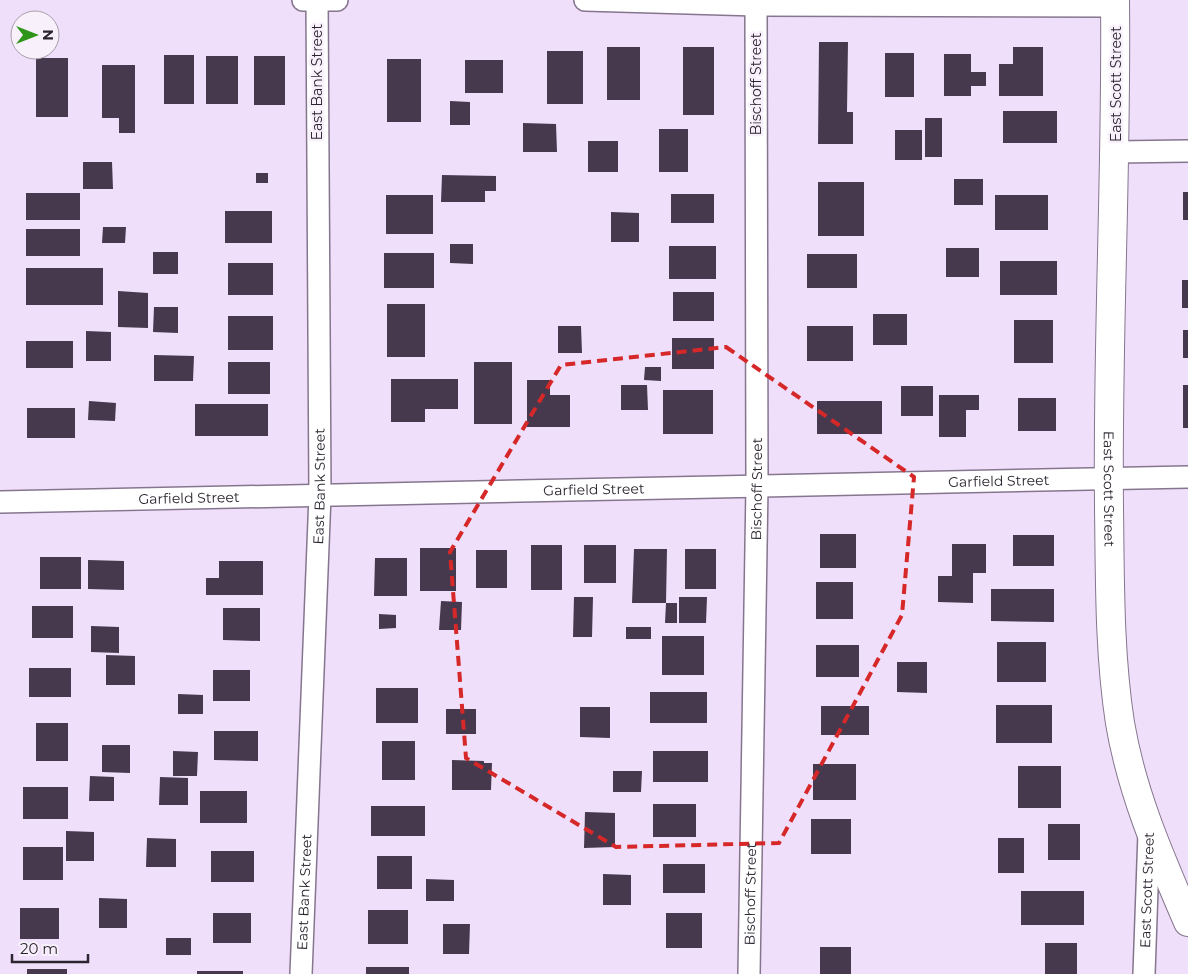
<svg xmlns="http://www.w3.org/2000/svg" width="1188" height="974" viewBox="0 0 1188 974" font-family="Montserrat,sans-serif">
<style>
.building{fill:#46384d}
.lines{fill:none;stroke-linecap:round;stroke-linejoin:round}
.street-casing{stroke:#85768e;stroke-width:24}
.secondary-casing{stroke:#85768e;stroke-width:30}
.street{stroke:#fff;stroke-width:21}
.secondary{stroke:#fff;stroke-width:28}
.marked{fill:none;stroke:#d62828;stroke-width:4;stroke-dasharray:10 6;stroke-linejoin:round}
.labels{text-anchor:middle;stroke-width:5;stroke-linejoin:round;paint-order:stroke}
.street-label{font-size:14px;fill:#2b252f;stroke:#f8f1fc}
</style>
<rect width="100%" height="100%" fill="#f0dffa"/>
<g class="building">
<path d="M819,42H848L847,112H853V144H818Z"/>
<rect x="607" y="47" width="33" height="53"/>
<rect x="683" y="47" width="31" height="68"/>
<path d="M1013,47H1043V96H999V64H1013Z"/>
<rect x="547" y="51" width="36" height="53"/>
<rect x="885" y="53" width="29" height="44"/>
<path d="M944,54H971V72H986V86H971V96H944Z"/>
<rect x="164" y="55" width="30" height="49"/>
<rect x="206" y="56" width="32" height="48"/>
<rect x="254" y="56" width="31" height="49"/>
<rect x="36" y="58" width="32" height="59"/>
<rect x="387" y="59" width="34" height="63"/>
<rect x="465" y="60" width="38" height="33"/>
<path d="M102,65H135V133H119V118H102Z"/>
<path d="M450,101L470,102V125H450Z"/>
<rect x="1003" y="111" width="54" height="32"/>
<rect x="925" y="118" width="17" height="39"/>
<path d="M523,123L556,124L557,152H523Z"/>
<rect x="659" y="129" width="29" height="43"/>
<rect x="895" y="130" width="27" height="30"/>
<rect x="588" y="141" width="30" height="31"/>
<path d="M83,162H112L113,189H83Z"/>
<rect x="256" y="173" width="12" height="10"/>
<path d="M442,175L496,176V191H485V202H441Z"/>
<rect x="954" y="179" width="29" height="26"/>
<rect x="818" y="182" width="46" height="54"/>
<rect x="1183" y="192" width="5" height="28"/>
<rect x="26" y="193" width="54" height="27"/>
<rect x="671" y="194" width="43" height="29"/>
<rect x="386" y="195" width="47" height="39"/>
<rect x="995" y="195" width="53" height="35"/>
<rect x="225" y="211" width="47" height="32"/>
<path d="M611,212L639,213V242H611Z"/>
<path d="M103,227H126L125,243H102Z"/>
<rect x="26" y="229" width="54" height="27"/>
<path d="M450,244H473V264L450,263Z"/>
<rect x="669" y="246" width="47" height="33"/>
<rect x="946" y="248" width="33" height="29"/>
<rect x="153" y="252" width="25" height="22"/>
<rect x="384" y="253" width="50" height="35"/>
<rect x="807" y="254" width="50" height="34"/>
<rect x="1000" y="261" width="57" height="34"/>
<rect x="228" y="263" width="45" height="32"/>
<rect x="26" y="268" width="77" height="37"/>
<rect x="1182" y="280" width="6" height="28"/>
<path d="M118,291L148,293V328L118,327Z"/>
<rect x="673" y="292" width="41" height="29"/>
<rect x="387" y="304" width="38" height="53"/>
<path d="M154,307H178V333L153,332Z"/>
<rect x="873" y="314" width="34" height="31"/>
<rect x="228" y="316" width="45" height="34"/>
<rect x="1014" y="320" width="39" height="43"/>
<path d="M558,326H581L582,353H558Z"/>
<rect x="807" y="326" width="46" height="35"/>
<rect x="1183" y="330" width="5" height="28"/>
<path d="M86,331L111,332V361H86Z"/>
<rect x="672" y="338" width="42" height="31"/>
<rect x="26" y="341" width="47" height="27"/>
<path d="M154,355L194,356L193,381H154Z"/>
<rect x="228" y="362" width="42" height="32"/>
<rect x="474" y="362" width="38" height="62"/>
<path d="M645,367H661V381L644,380Z"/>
<path d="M391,379H458V409H425V422H391Z"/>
<path d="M527,380H550V395H570V427H527Z"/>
<path d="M621,385H647L648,410H621Z"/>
<rect x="1183" y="385" width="5" height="43"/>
<rect x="901" y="386" width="32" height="30"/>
<rect x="663" y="390" width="50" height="44"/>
<path d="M939,395H979V410H966V437H939Z"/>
<rect x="1018" y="398" width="38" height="33"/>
<path d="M89,401L116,403L115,421L88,420Z"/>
<rect x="817" y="401" width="65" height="33"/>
<rect x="195" y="404" width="73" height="32"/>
<rect x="27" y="408" width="48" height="30"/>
<rect x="820" y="534" width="36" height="34"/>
<rect x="1013" y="535" width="41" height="31"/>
<path d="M952,544H986V573H973V603L938,602V576H952Z"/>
<rect x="531" y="545" width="31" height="45"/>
<rect x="584" y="545" width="32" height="38"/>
<rect x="420" y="548" width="36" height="43"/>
<path d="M634,549H667L666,603H677V623H665L666,603H632Z"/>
<rect x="685" y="549" width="31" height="40"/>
<rect x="476" y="550" width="31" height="38"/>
<rect x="40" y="557" width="41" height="32"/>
<path d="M375,558H407V596H374Z"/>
<path d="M88,560L124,561V590L88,589Z"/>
<path d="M219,561H263V595H206V578H219Z"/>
<rect x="816" y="582" width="37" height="37"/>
<path d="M991,589H1054V622L991,621Z"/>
<path d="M574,597H593L592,637H573Z"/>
<path d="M679,597H707L706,623H679Z"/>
<path d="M441,601L462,602L461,630H439Z"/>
<rect x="32" y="606" width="41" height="32"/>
<path d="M223,608H260V641L223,640Z"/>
<path d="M379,614L396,615V628L379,629Z"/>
<path d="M91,626L119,627V653L91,652Z"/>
<rect x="626" y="627" width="25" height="12"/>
<rect x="662" y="636" width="42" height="39"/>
<rect x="997" y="642" width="49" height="40"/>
<rect x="816" y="645" width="43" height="32"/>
<path d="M106,655L135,656V685H106Z"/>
<path d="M897,662H927V693L897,692Z"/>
<rect x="29" y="668" width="42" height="29"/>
<rect x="213" y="670" width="37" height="31"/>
<rect x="376" y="688" width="42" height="35"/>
<rect x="650" y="692" width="57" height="31"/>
<path d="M178,694L203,695V714H178Z"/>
<rect x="996" y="705" width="56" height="38"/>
<rect x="821" y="706" width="48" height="29"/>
<path d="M580,707H610V738L580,737Z"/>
<rect x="446" y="709" width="30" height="25"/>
<rect x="36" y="723" width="32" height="38"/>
<path d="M214,731H258V761L214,760Z"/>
<rect x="382" y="741" width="33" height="39"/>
<path d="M102,745H130V773L102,772Z"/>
<path d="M173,751L198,752L197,776H173Z"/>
<rect x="653" y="751" width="55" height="31"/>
<path d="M452,760L484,761V763H492L491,790H452Z"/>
<rect x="813" y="764" width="43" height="36"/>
<rect x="1018" y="766" width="43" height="42"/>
<path d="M613,771H642L641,792H613Z"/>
<path d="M90,776L114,777V801H89Z"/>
<path d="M160,777L188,778V805H159Z"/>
<rect x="23" y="787" width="45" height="32"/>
<rect x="200" y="791" width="47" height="32"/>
<rect x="653" y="804" width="43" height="33"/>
<rect x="371" y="806" width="54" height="30"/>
<path d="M585,812L615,813V847L584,848Z"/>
<rect x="811" y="819" width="40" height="35"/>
<rect x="1048" y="824" width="32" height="36"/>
<path d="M66,831L94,832V861H66Z"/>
<path d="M147,838L176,839V867H146Z"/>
<rect x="998" y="838" width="26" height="35"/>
<rect x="23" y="847" width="40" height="33"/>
<rect x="211" y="851" width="43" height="31"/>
<rect x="377" y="856" width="35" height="33"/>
<rect x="663" y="864" width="42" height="29"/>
<path d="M603,874L631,875V905H603Z"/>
<path d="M426,879L454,880V901H426Z"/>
<rect x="1021" y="891" width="63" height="34"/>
<path d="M99,898L127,899V928H99Z"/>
<rect x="20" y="908" width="39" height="31"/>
<rect x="368" y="910" width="40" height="34"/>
<rect x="213" y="913" width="38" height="30"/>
<rect x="666" y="913" width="36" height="35"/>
<path d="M443,924H470L469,954H443Z"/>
<rect x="166" y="938" width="25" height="17"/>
<rect x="1045" y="943" width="32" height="31"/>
<rect x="820" y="947" width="31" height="27"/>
<rect x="366" y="967" width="43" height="7"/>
<rect x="27" y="969" width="40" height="5"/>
<rect x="197" y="971" width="46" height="3"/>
</g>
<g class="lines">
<g class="street-casing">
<g id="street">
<path d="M303,0H337"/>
<path d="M585,0L756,5L1115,6"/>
<path d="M1116,152L1188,151"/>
<path id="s1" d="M0,502L1188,477"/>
<path id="s2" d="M301,974L320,495L317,0"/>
<path id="s3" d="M749,974L757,486L756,5"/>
<path id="s4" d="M1144,974L1149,833"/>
</g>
</g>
<g class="secondary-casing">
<g id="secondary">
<path id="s5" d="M1115,0C1117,169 1107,338 1109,507C1110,579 1109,652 1120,723C1132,794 1160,857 1188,922"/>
</g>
</g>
<use href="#street" class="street"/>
<use href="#secondary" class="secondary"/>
</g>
<path class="marked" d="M726,347L914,477L902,615L779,843L616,847L466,758L450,552L561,365Z"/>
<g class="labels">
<g class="street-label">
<text transform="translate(317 82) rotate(-90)" y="5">East Bank Street</text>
<text transform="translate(756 84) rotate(-90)" y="5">Bischoff Street</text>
<text transform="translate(1116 84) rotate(-90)" y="5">East Scott Street</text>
<text dy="5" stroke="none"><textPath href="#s1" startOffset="999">Garfield Street</textPath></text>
<text dy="5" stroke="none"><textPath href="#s2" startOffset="488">East Bank Street</textPath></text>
<text dy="5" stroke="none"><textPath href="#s1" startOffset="594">Garfield Street</textPath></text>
<text dy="5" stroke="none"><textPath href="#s3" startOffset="485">Bischoff Street</textPath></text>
<text dy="5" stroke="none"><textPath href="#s5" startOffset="489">East Scott Street</textPath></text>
<text dy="5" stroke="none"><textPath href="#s1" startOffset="189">Garfield Street</textPath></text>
<text dy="5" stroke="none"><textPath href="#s4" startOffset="84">East Scott Street</textPath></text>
<text dy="5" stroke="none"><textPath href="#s2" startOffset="82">East Bank Street</textPath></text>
<text dy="5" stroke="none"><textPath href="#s3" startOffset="80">Bischoff Street</textPath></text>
</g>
</g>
<g transform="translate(35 35) rotate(90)"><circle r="24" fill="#f8f1fc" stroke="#a69faa"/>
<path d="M0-4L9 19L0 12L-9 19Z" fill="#2f951a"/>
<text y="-8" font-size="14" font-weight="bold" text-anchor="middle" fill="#2b252f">N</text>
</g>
<path d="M12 954v8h76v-8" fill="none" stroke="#2b252f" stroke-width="2.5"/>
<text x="20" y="954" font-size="15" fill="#2b252f" stroke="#f8f1fc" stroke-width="4" paint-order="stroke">20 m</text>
</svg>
